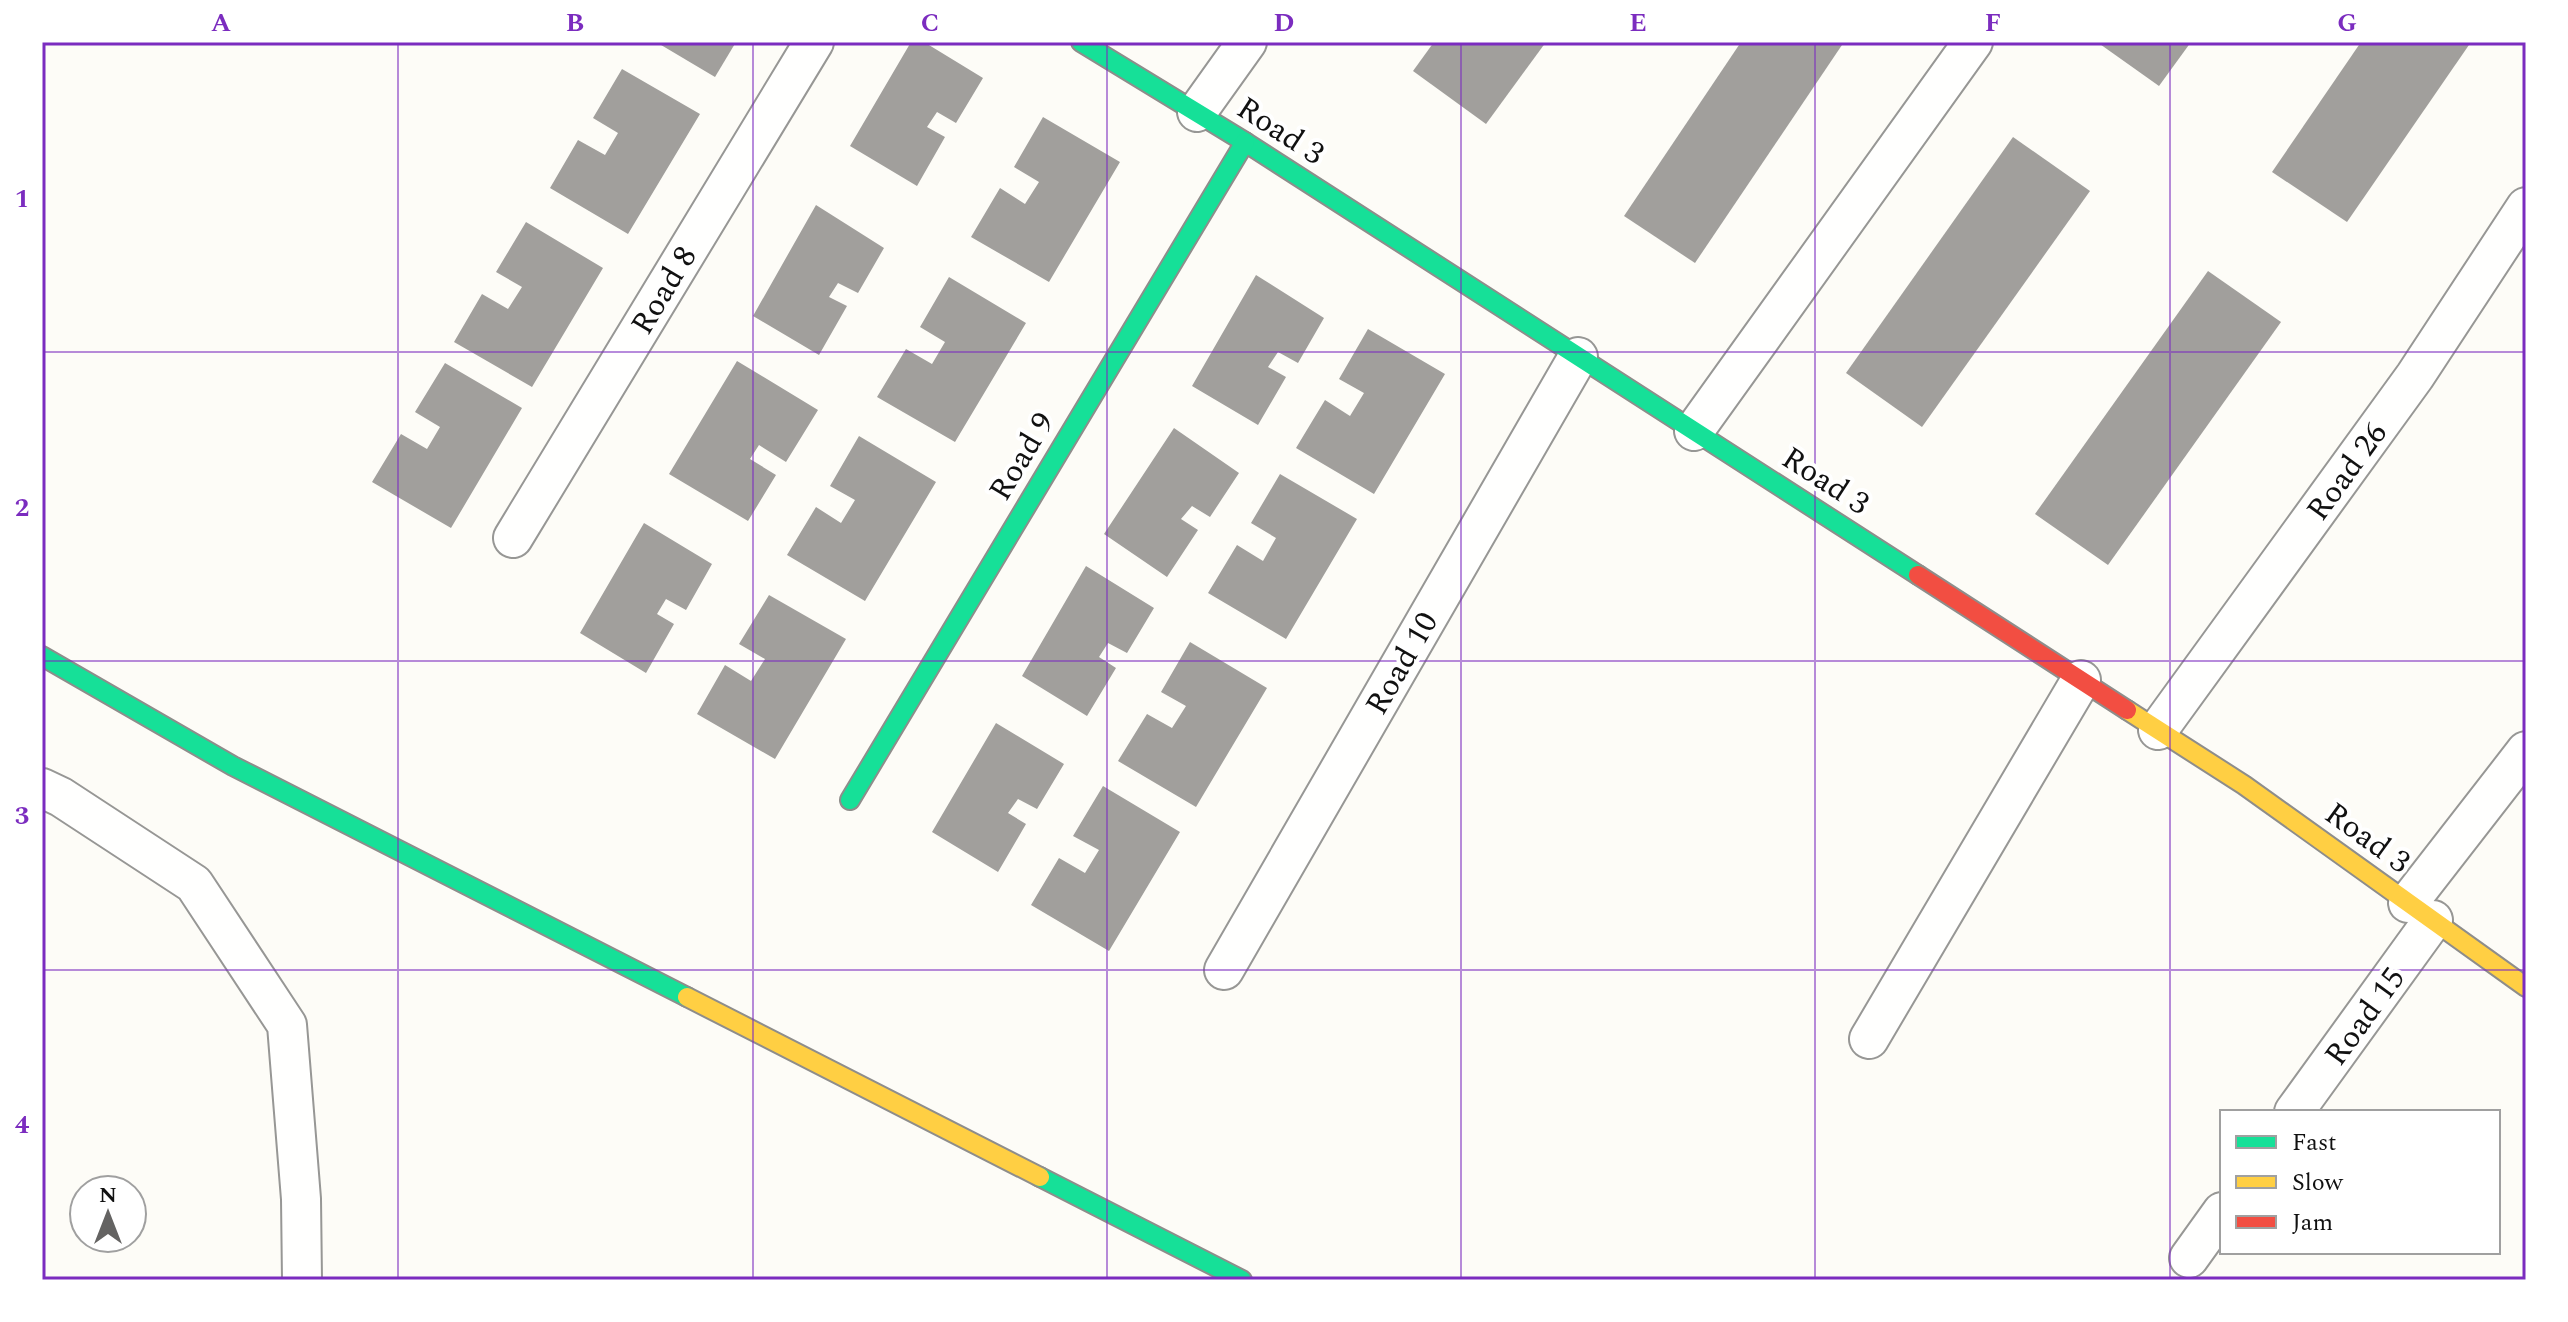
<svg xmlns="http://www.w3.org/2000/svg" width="2568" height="1322" viewBox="0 0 2568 1322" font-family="Spectral,serif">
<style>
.building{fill:#a19f9c}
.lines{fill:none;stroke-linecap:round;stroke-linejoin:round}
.street-casing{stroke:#979795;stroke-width:42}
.fast-casing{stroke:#8e8d8b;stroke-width:22}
.slow-casing{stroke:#8e8d8b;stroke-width:22}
.jam-casing{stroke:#8e8d8b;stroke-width:22}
.street{stroke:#fffffe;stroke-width:38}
.fast{stroke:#16e098;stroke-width:18}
.slow{stroke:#ffcf43;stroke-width:18}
.jam{stroke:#f24e42;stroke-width:18}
.grid{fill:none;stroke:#7b2cbf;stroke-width:2;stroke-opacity:0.55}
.labels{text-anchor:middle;stroke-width:8;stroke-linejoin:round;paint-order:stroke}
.street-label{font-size:32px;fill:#111;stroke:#fff}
.neatline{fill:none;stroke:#7b2cbf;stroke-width:3}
.grid-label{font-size:26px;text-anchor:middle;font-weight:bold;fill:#7b2cbf}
</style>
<rect width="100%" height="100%" fill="#fdfcf7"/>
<g class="building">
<path d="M656,42H736L715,77Z"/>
<path d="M911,42H924L983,78L956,123L937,112L927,127L945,137L917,186L850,146Z"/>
<path d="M1434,42H1546L1486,124L1413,71Z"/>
<path d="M1741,42H1844L1695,263L1624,216Z"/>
<path d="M2097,42H2191L2159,86Z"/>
<path d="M2361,42H2471L2347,222L2272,172Z"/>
<path d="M622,69L700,114L628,234L550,188L578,140L605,155L618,133L593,118Z"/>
<path d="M1043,117L1120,162L1049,282L971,237L1000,188L1025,204L1039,182L1014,167Z"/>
<path d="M2013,137L2090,191L1922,427L1846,373Z"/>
<path d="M816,205L884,248L858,293L838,283L829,297L847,306L819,355L753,316Z"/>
<path d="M526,222L603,268L532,387L454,342L482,294L508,309L522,287L496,272Z"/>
<path d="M2208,271L2281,322L2108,565L2035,514Z"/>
<path d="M1256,275L1324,318L1298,363L1278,352L1268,367L1286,377L1258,425L1192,386Z"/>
<path d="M949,277L1026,323L955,442L877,397L906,349L932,364L945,342L920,327Z"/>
<path d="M1368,329L1445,374L1374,494L1296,448L1325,400L1350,416L1364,393L1339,379Z"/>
<path d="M737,361L818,410L786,462L759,445L750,459L776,475L748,521L669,474Z"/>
<path d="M445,363L522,408L451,528L372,482L401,434L427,449L440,427L415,412Z"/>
<path d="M1174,428L1239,473L1210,517L1192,506L1181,519L1198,530L1167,577L1104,534Z"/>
<path d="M859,436L936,482L865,601L787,555L816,507L841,523L855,500L830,486Z"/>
<path d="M1280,474L1357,519L1286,639L1208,593L1237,545L1263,561L1276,538L1251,523Z"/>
<path d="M644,523L712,564L686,610L666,599L657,614L674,624L646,673L580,633Z"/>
<path d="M1086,566L1154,608L1127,653L1108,643L1099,657L1116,668L1087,716L1022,676Z"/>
<path d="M769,595L846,639L775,759L697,714L725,665L751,681L765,659L739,644Z"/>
<path d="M1190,642L1267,688L1196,807L1118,761L1147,714L1172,728L1186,706L1161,692Z"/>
<path d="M996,723L1064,764L1037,809L1018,799L1008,813L1026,824L998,872L932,832Z"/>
<path d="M1103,786L1180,832L1109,951L1031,905L1059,858L1085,873L1099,850L1073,836Z"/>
</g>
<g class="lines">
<g class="street-casing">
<g id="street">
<path d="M1197,112L1247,42"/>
<path d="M1694,431L1973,42"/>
<path d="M513,538L814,42"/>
<path d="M2158,730L2415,376L2526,207"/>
<path d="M42,788L61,797L194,884L287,1025L301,1199L302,1280"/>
<path d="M2408,903L2526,751"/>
<path d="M1224,970L1578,357"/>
<path d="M1869,1039L2081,680"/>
<path d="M2294,1112L2433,920"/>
<path d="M2189,1258L2222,1212"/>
</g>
</g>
<g class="fast-casing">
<g id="fast">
<path d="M1081,42L1245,142L1918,575"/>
<path d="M42,656L233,766L687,997"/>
<path d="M850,800L1245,142"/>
<path d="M1040,1177L1242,1280"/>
</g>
</g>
<g class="slow-casing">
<g id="slow">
<path d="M2127,710L2244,785L2526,987"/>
<path d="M687,997L1040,1177"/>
</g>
</g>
<g class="jam-casing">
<path id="jam" d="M1918,575L2127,710"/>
</g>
<use href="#street" class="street"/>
<use href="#fast" class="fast"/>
<use href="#slow" class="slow"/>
<use href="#jam" class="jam"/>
</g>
<path class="grid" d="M398,42V1280M753,42V1280M1107,42V1280M1461,42V1280M1815,42V1280M2170,42V1280M42,352H2526M42,661H2526M42,970H2526"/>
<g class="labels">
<g class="street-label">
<text transform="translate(1281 130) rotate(33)" y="11">Road 3</text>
<text transform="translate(663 290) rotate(-59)" y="11">Road 8</text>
<text transform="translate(1021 456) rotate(-59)" y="11">Road 9</text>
<text transform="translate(2346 471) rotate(-54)" y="11">Road 26</text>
<text transform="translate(1826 480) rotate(33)" y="11">Road 3</text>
<text transform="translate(1401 663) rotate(-60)" y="11">Road 10</text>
<text transform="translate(2368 837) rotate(36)" y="11">Road 3</text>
<text transform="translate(2364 1016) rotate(-54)" y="11">Road 15</text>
</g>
</g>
<rect width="2568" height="1322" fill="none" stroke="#ffffff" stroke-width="88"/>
<rect x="2220" y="1110" width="280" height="144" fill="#ffffff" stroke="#a0a0a0" stroke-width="2"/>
<rect x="2236" y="1136" width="40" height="12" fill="#16e098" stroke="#a0a0a0" stroke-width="2"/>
<text x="2292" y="1150" font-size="24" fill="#111111">Fast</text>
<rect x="2236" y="1176" width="40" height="12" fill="#ffcf43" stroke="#a0a0a0" stroke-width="2"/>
<text x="2292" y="1190" font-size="24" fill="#111111">Slow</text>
<rect x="2236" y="1216" width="40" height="12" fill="#f24e42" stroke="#a0a0a0" stroke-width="2"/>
<text x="2292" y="1230" font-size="24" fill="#111111">Jam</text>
<g transform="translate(108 1214)"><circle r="38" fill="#ffffff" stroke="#a0a0a0" stroke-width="2"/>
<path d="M0-6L14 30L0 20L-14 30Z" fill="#646362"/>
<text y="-12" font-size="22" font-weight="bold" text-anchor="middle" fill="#111111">N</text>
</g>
<rect x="44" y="44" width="2480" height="1234" class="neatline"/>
<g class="grid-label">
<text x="221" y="31">A</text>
<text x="575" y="31">B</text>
<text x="930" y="31">C</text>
<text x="1284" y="31">D</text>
<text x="1638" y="31">E</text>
<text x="1993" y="31">F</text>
<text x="2347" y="31">G</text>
<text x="22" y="207">1</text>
<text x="22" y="516">2</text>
<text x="22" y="824">3</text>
<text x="22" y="1133">4</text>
</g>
</svg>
